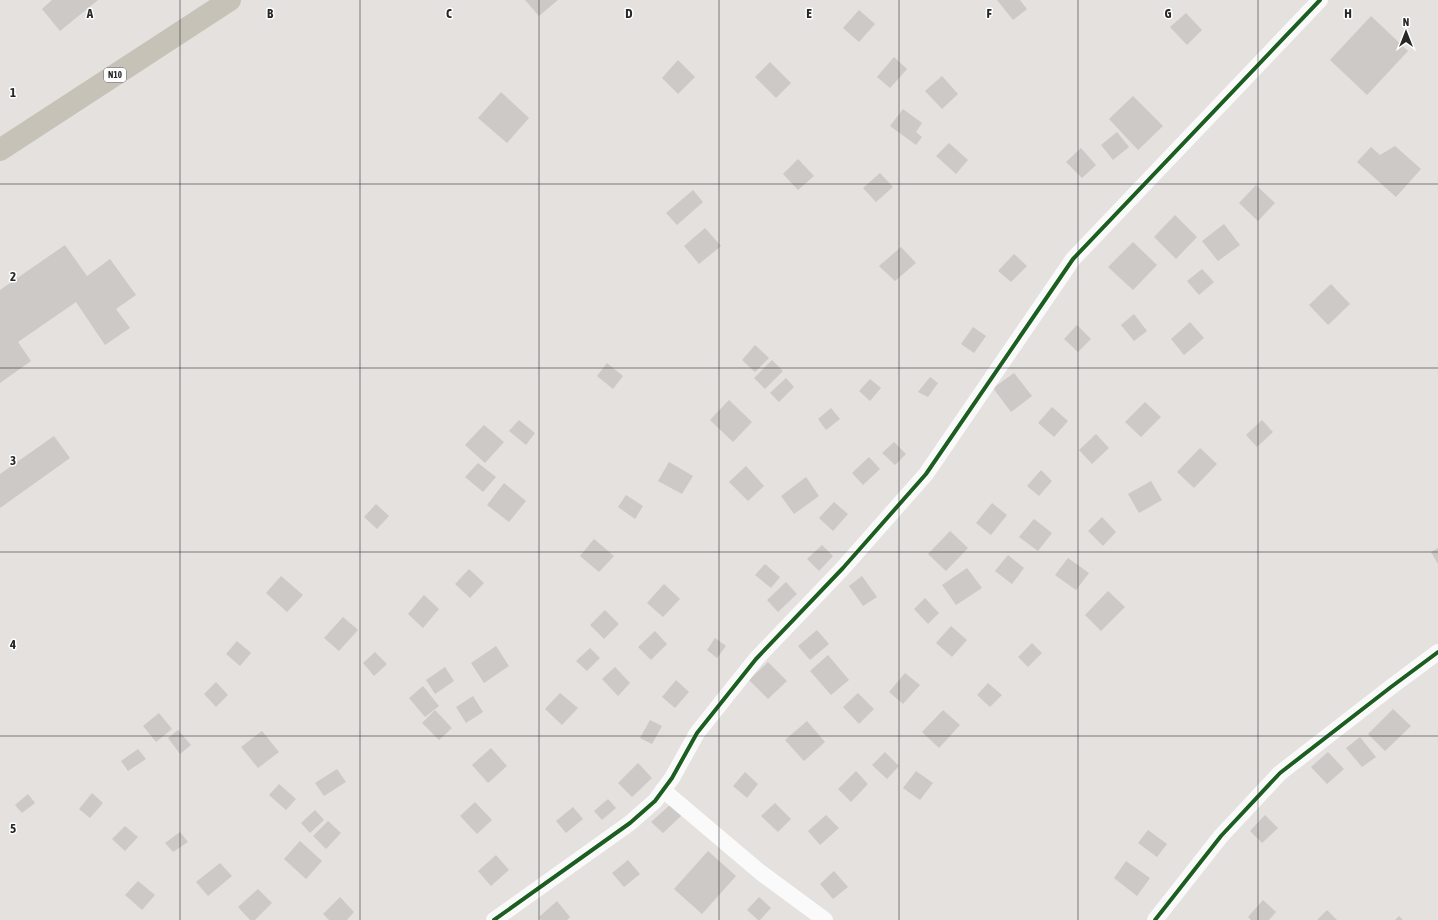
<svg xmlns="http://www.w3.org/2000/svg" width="1438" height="920" viewBox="0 0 1438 920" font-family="'Asap Condensed',sans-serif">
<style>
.building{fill:#ccc9c7}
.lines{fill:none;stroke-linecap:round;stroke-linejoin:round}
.minor{stroke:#fbfafa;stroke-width:16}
.primary{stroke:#c6c2b8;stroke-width:22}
.cycleway-casing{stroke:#fff;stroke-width:6}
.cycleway{stroke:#1b5e20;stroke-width:4}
.grid{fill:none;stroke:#272727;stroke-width:1;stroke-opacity:0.55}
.labels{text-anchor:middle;stroke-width:3;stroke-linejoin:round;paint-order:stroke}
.shield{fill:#fff;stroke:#686868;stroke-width:1}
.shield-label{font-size:9px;font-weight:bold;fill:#272727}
.grid-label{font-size:13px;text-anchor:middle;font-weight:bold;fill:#272727;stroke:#fff;stroke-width:3;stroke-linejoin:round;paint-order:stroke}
</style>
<rect width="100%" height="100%" fill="#e4e1de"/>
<g class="building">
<path d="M52,0H98L60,31L42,9Z"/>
<path d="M525,0H558L539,16Z"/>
<path d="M997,0H1020L1027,9L1013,20Z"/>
<path d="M859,10L875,24L859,42L843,28Z"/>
<path d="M1186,13L1202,30L1187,45L1170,27Z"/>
<path d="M1371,16L1408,51L1367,95L1330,60Z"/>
<path d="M894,57L907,69L890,88L877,77Z"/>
<path d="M678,60L695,77L678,94L662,78Z"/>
<path d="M770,62L791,83L776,98L755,77Z"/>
<path d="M942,76L958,94L942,109L925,91Z"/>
<path d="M501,92L529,118L507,143L478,118Z"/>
<path d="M1133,96L1163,126L1138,150L1109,119Z"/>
<path d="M903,109L922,123L916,132L922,137L916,145L890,126Z"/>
<path d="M1117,132L1129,147L1113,160L1101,145Z"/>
<path d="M949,143L968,160L956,174L936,156Z"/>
<path d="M1395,146L1421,169L1396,197L1357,162L1371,147L1380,155Z"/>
<path d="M1081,148L1096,165L1082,178L1066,162Z"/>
<path d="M798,159L814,176L798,190L783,174Z"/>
<path d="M880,173L893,187L876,202L863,188Z"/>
<path d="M1256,185L1275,203L1258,221L1239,203Z"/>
<path d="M693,190L703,202L677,225L666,213Z"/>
<path d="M1175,215L1197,237L1176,259L1154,237Z"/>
<path d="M1224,224L1240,245L1218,261L1202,241Z"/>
<path d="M705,228L721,246L699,264L684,246Z"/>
<path d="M1133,242L1157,265L1133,290L1108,267Z"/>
<path d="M65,245L87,276L110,259L136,295L116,309L130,328L105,345L76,302L18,342L31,361L0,383V290Z"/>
<path d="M901,247L916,263L895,281L879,266Z"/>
<path d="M1014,254L1027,266L1011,282L998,271Z"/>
<path d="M1202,269L1214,282L1199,295L1187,281Z"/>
<path d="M1331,284L1350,304L1328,325L1309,305Z"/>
<path d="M1134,314L1147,331L1134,341L1121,325Z"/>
<path d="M1190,322L1204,338L1184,355L1171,339Z"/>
<path d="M1077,325L1091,339L1078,352L1064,339Z"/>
<path d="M973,327L986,336L974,353L961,344Z"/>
<path d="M755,345L769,358L755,372L742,360Z"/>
<path d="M772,360L783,371L765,389L754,378Z"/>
<path d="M607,363L623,376L613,389L597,376Z"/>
<path d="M1014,373L1032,396L1011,412L993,388Z"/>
<path d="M930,377L938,383L928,397L918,392Z"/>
<path d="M786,378L794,387L779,402L770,393Z"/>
<path d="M870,379L881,388L870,401L859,391Z"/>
<path d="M729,400L752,422L733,442L710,420Z"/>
<path d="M1145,402L1161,417L1141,437L1125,422Z"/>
<path d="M1052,407L1068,421L1054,437L1038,423Z"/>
<path d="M831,408L840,419L826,430L818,419Z"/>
<path d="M519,420L535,433L526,445L509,431Z"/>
<path d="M1262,420L1273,432L1257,447L1246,435Z"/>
<path d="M484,425L504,442L485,463L465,445Z"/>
<path d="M1096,434L1109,448L1092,464L1079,450Z"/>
<path d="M54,436L70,458L0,508V474Z"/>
<path d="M894,442L906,454L895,465L882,453Z"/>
<path d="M1200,448L1217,464L1194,488L1177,472Z"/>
<path d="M869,457L880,469L863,485L852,473Z"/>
<path d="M669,462L693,476L682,494L658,481Z"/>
<path d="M478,463L496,477L483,492L465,477Z"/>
<path d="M746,466L764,486L748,501L729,482Z"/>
<path d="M1041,470L1052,481L1039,496L1027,486Z"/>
<path d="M806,477L819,496L794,514L781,496Z"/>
<path d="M1151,481L1162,500L1139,513L1128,494Z"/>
<path d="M504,483L526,501L509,522L487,505Z"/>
<path d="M626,495L643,506L635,519L618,507Z"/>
<path d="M834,502L848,514L833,531L819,518Z"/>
<path d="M992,503L1007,515L991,535L976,523Z"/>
<path d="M376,504L389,516L377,529L364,517Z"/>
<path d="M1102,517L1116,532L1103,546L1088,531Z"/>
<path d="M1034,519L1052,533L1038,551L1019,537Z"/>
<path d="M950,531L968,548L946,571L928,554Z"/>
<path d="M594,539L614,556L599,572L580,556Z"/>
<path d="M822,545L833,556L819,571L807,559Z"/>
<path d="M1438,548V564L1431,552Z"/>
<path d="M1008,555L1024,568L1012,584L995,571Z"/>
<path d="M1068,558L1089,573L1076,590L1055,575Z"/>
<path d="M765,564L780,577L771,588L755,575Z"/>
<path d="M967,568L982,588L956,605L942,585Z"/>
<path d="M469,569L484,583L470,598L455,584Z"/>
<path d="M281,576L303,595L287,612L266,593Z"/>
<path d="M862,576L877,597L863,606L849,586Z"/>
<path d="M786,582L797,594L778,612L767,600Z"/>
<path d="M664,584L680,599L663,617L647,603Z"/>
<path d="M1108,591L1125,607L1101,631L1085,615Z"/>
<path d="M424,595L439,609L423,628L408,614Z"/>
<path d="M925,598L939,613L928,624L914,609Z"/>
<path d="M605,610L619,624L604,639L590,625Z"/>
<path d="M343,617L358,630L339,651L324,638Z"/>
<path d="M951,626L967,640L952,657L936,643Z"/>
<path d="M817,630L829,644L810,660L798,646Z"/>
<path d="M655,631L667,644L651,660L638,647Z"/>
<path d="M715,638L726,646L717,658L707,650Z"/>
<path d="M237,641L251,653L240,666L226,654Z"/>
<path d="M1032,643L1042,653L1028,667L1018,657Z"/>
<path d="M496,646L509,666L484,683L471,663Z"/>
<path d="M590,648L600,658L587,671L576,661Z"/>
<path d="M375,652L387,664L374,676L363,663Z"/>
<path d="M828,655L849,680L831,695L810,671Z"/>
<path d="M768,662L787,681L768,699L749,680Z"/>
<path d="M445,667L454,681L435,694L426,680Z"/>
<path d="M615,667L630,683L618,696L602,679Z"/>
<path d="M905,673L920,685L903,704L889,692Z"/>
<path d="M676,680L689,692L675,708L662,697Z"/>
<path d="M216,682L228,695L216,707L204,694Z"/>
<path d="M988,683L1002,695L990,707L977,695Z"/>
<path d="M423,686L439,706L425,717L409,698Z"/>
<path d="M560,693L578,708L562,725L545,709Z"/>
<path d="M858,693L874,709L859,724L843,707Z"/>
<path d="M473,696L483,712L466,723L456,707Z"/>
<path d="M1393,709L1411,726L1385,751L1368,734Z"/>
<path d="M435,710L452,728L439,740L422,723Z"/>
<path d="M943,710L960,725L939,748L922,732Z"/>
<path d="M159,713L172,729L156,742L143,726Z"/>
<path d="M650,720L662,726L652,744L640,738Z"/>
<path d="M807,721L825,742L804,761L785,740Z"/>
<path d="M178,730L191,745L180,754L168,738Z"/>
<path d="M262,731L279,752L258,768L241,747Z"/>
<path d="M1360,737L1376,757L1362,767L1346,748Z"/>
<path d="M491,748L507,766L488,783L472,765Z"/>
<path d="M138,749L146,759L128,771L121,761Z"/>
<path d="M885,752L899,766L887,779L872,765Z"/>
<path d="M1328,752L1344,769L1327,784L1311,767Z"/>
<path d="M638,763L652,778L632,797L618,783Z"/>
<path d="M337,769L346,782L324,796L315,783Z"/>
<path d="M856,771L868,784L851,802L838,789Z"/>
<path d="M916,771L933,783L920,800L903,788Z"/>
<path d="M745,772L758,784L747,798L733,786Z"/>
<path d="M279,784L296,799L286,810L269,795Z"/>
<path d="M92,793L103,803L90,818L79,809Z"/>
<path d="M28,794L35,803L22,813L15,805Z"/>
<path d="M608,799L616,808L602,820L594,811Z"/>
<path d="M475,802L492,820L477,834L460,816Z"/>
<path d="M775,803L791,819L778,832L761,816Z"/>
<path d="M671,804L682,815L663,833L651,822Z"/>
<path d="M573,807L583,819L566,833L556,821Z"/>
<path d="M315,810L324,820L310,833L301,823Z"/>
<path d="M826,815L839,828L820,845L808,831Z"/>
<path d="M1265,815L1278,828L1262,843L1250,831Z"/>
<path d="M328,821L341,833L326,849L313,836Z"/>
<path d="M125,826L138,837L125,851L112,839Z"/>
<path d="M1148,830L1167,844L1157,857L1138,843Z"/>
<path d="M180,832L188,842L173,852L165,843Z"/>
<path d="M300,841L322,861L306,879L284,859Z"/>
<path d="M708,851L736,876L702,914L674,889Z"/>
<path d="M496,855L509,870L491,886L478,871Z"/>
<path d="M628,860L640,874L624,887L612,873Z"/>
<path d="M1126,861L1150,878L1137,896L1114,878Z"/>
<path d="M220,863L232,876L208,896L196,882Z"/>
<path d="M834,871L848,887L833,899L820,884Z"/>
<path d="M138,881L155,895L142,910L125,895Z"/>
<path d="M258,889L272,903L255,920H250L238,907Z"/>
<path d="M340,897L354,912L347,920H329L323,914Z"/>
<path d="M759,897L771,908L760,920H758L747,910Z"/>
<path d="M1263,900L1276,912L1269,920H1251L1248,917Z"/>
<path d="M557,901L570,917L567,920H541L539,917Z"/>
<path d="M1327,910L1337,920H1317Z"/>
<path d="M1399,916L1403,920H1395Z"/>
</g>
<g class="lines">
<g class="minor">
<path d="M663,790L760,872L825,920"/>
<path d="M494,920L630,823L655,801L672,778L697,733L756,659L843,568L926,474L1073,259L1320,0"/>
<path d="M1155,920L1221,836L1280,773L1391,687L1438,652"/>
</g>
<path class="primary" d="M0,150L230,0"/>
<g class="cycleway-casing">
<g id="cycleway">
<path d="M494,920L630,823L655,801L672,778L697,733L756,659L843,568L926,474L1073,259L1320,0"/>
<path d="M1155,920L1221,836L1280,773L1391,687L1438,652"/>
</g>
</g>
<use href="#cycleway" class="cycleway"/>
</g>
<path class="grid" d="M180,0V920M360,0V920M539,0V920M719,0V920M899,0V920M1078,0V920M1258,0V920M0,184H1438M0,368H1438M0,552H1438M0,736H1438"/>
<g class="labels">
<rect class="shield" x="104" y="68" width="22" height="14" rx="3"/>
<g class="shield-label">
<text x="115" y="78">N10</text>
</g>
</g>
<g class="grid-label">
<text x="90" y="18">A</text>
<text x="270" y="18">B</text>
<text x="449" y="18">C</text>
<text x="629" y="18">D</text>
<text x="809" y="18">E</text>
<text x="989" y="18">F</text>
<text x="1168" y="18">G</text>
<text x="1348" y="18">H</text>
<text x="13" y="97">1</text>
<text x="13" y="281">2</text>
<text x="13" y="465">3</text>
<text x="13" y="649">4</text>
<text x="13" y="833">5</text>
</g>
<g transform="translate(1406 32)" stroke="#ffffff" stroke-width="3" paint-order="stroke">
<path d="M0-3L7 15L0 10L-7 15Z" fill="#272727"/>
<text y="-6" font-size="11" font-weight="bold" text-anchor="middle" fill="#272727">N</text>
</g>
</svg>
